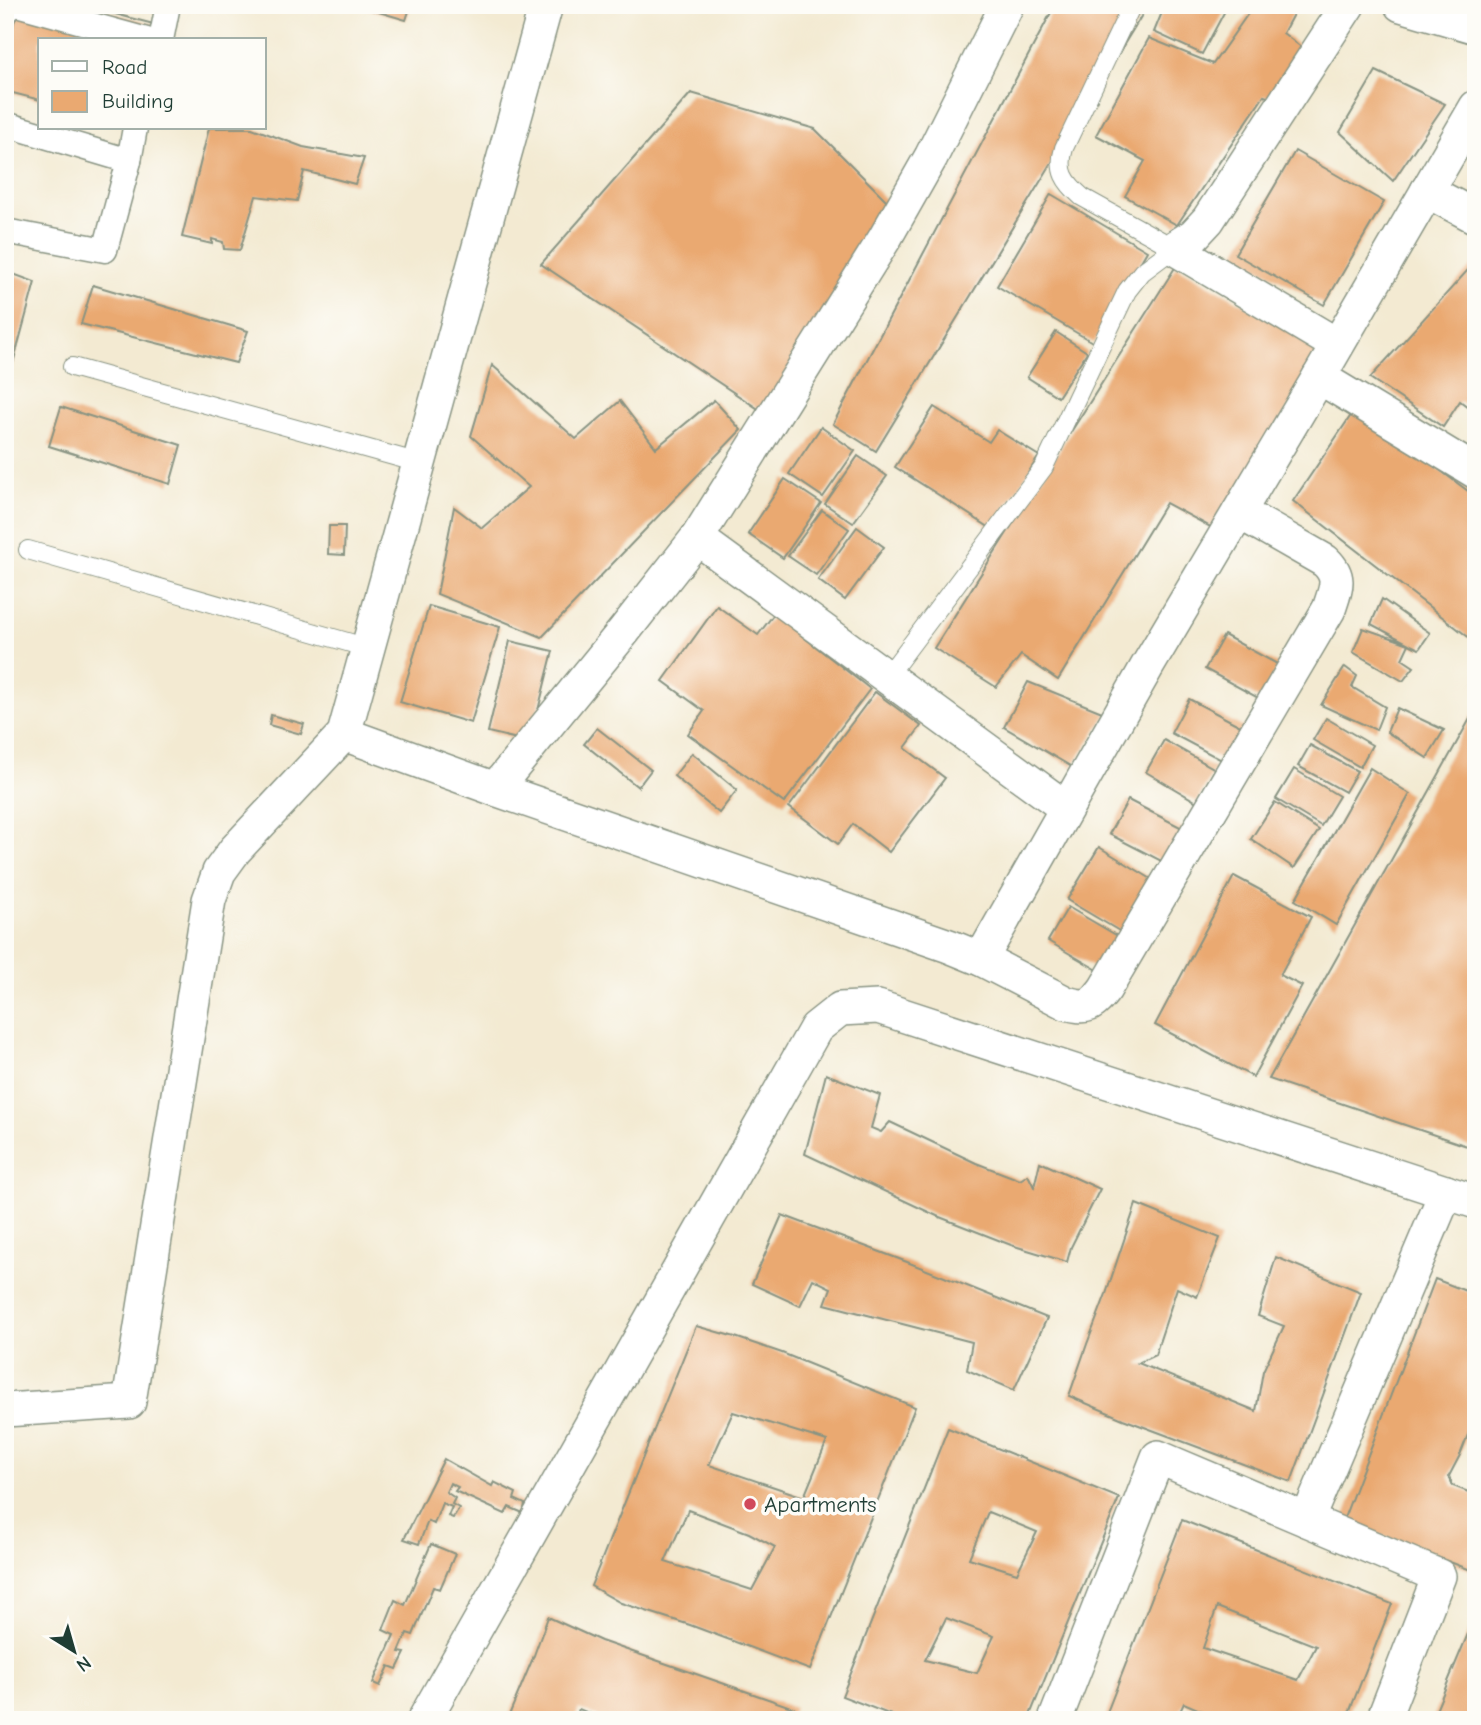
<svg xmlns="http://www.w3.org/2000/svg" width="1481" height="1725" viewBox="0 0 1481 1725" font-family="'Comic Neue',sans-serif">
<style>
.building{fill:#eaa971;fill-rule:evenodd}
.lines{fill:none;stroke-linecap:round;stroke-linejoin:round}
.service-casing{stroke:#899483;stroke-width:20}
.pedestrian-casing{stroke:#899483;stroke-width:27}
.minor-casing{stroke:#899483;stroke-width:36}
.service{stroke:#fff;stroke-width:18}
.pedestrian{stroke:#fff;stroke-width:24}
.minor{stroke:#fff;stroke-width:33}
.poi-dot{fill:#d1495b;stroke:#fdfcf7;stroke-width:2.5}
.labels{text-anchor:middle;stroke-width:7;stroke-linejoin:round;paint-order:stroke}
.poi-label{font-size:23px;fill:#1f3d34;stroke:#fdfcf7;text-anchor:start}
</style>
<rect width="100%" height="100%" fill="#fdfcf7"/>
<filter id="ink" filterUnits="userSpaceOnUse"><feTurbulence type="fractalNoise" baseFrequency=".0143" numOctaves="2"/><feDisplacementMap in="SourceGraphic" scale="14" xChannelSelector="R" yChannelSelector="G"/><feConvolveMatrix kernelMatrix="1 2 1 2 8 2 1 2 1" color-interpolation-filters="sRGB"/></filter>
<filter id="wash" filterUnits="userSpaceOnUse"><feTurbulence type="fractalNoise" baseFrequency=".00686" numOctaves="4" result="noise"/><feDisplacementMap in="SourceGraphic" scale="28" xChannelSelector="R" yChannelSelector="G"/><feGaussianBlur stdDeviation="1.57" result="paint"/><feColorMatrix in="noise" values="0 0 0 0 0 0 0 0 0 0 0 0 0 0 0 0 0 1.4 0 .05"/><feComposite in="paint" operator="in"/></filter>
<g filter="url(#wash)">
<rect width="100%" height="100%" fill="#f3ead2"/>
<g id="blocks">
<g class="building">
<path d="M19,5H81L161,26L158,40H40V100L5,91V55Z"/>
<path d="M132,5H168L165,15Z"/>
<path d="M355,5H411L406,20Z"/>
<path d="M1055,5H1148L876,451L833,424Z"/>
<path d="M1165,5H1228L1202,54L1154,32Z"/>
<path d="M1254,5H1298L1283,33L1305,50L1278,100L1264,96L1177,225L1125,196L1145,161L1096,135L1149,38L1213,64Z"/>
<path d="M1376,71L1445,104L1393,181L1340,132Z"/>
<path d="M691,93L815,129L891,205L763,412L541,264Z"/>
<path d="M209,128H252L303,147L364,158L355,184L304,171L297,201L256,196L240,250L224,249L223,242L212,239V244L182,237Z"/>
<path d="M1295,151L1384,202L1324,305L1235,254Z"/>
<path d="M1051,194L1147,251L1094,343L997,286Z"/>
<path d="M1476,261V413L1460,401L1443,427L1370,378Z"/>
<path d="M1176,266L1323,349L1216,530L1166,503L1058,680L1021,655L996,687L934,648Z"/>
<path d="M5,271L35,282L6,389H5Z"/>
<path d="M93,285L248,331L236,363L81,324Z"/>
<path d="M1056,332L1087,352L1058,397L1027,377Z"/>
<path d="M492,365L576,439L620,401L656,448L714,400L741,430L542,637L437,594L454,507L482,528L529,487L471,436Z"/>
<path d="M61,407L181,445L170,484L49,446Z"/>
<path d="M934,407L989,442L997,430L1039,456L992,529L895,467Z"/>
<path d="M1356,408L1476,497V643L1293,501Z"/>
<path d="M821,427L855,451L823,497L789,474Z"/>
<path d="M858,456L887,476L853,523L825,504Z"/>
<path d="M785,479L821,503L783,558L748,534Z"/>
<path d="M822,510L849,529L816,575L788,556Z"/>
<path d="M329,526H345L344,555L328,554Z"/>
<path d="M857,527L884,547L845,600L818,580Z"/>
<path d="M1382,599L1430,633L1419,649L1409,644L1402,659L1414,667L1403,681L1353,652L1363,628L1409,644L1371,624Z"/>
<path d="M429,606L500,627L471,723L400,702Z"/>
<path d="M717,606L758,635L774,614L870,689L784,803L688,734L704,711L663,681Z"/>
<path d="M1224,635L1279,665L1260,699L1205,669Z"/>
<path d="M510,641L553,651L530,742L488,732Z"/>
<path d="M1345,667L1357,676L1352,687L1385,707L1376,730L1321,705Z"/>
<path d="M1028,682L1107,714L1072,767L1004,727Z"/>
<path d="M875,692L921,726L905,748L945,778L889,852L853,824L838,844L789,807Z"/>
<path d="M1189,699L1248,730L1229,764L1171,733Z"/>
<path d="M1397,708L1444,730L1427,758L1387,732Z"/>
<path d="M1476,708V1149L1269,1079Z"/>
<path d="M271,715L304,724L301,734L269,725Z"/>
<path d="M1326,718L1372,745L1360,767L1313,740Z"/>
<path d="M597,728L651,770L638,787L584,744Z"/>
<path d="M1164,740L1215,769L1197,802L1146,772Z"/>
<path d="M1310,745L1357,771L1345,792L1298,766Z"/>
<path d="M692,753L737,790L719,813L674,776Z"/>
<path d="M1370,768L1410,794L1336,925L1295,900Z"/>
<path d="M1294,769L1339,796L1321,826L1276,799Z"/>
<path d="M1128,800L1188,831L1169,865L1109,834Z"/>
<path d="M1275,802L1319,830L1294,868L1251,839Z"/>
<path d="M1099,847L1153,880L1121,932L1067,900Z"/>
<path d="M1234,876L1311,917L1280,975L1302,986L1253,1077L1155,1025Z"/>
<path d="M1068,907L1121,938L1101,972L1048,941Z"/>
<path d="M826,1074L880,1095L871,1128L881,1132L890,1122L976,1163L1020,1180L1028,1175L1034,1187L1040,1162L1100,1189L1071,1247L1067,1262L1011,1245L937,1216L805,1154Z"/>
<path d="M1136,1204L1220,1238L1197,1297L1177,1288L1155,1355L1138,1363L1256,1411L1263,1371L1284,1326L1258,1316L1276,1257L1361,1292L1291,1482L1123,1419L1069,1396L1087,1344L1106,1294Z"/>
<path d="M782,1215L907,1262L1047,1318L1014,1390L967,1370L972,1342L825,1304L831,1288L813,1279L800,1306L752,1284Z"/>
<path d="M1435,1279L1476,1295V1414L1460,1455L1449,1476L1453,1486L1476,1495V1572L1343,1521Z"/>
<path d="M696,1326L735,1337L782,1353L915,1407L810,1670L690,1625L621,1603L591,1586ZM733,1412L827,1441L804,1497L709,1465ZM688,1510L749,1533L775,1547L752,1590L665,1562Z"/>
<path d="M948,1428L1119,1498L1028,1720H904L842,1696ZM988,1512L1037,1532L1017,1573L969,1558ZM946,1618L994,1636L977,1673L925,1660Z"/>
<path d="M444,1459L492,1486L494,1482L516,1493L514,1499L525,1504L523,1513L509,1507L505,1514L455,1491L458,1487L450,1483L446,1492L455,1498L452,1504L459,1508L453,1518L448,1516L452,1507L442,1503L434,1524L428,1521L419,1544L404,1539Z"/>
<path d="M1182,1520L1392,1604L1346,1720H1223L1184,1703L1176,1720H1104ZM1217,1607L1316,1646L1298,1680L1203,1648Z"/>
<path d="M431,1544L455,1554L440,1589L433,1587L413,1635L407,1633L399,1652L405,1653L397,1669L389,1666L380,1686L373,1683L394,1635L383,1630L395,1600L405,1605Z"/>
<path d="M548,1617L601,1641L794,1708L789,1720H605L579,1709L574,1720H507L533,1658Z"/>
<path d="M1472,1624L1476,1626V1720H1432Z"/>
</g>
</g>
</g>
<g filter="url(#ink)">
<use href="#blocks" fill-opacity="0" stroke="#899483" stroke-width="2"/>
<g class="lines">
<g class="service-casing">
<g id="service">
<path d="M72,367L419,463"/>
<path d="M28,550L368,648"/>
<path d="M886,678L1044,467L1127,291L1142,272L1174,248L1082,197C1065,182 1057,171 1064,148L1132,5"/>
</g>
</g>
<g class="pedestrian-casing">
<g id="pedestrian">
<path d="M20,5L147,40"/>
<path d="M161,40L168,5"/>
<path d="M5,124L129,161"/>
<path d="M5,231L105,250L129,161L135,128"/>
</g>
</g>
<g class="minor-casing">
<g id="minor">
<path d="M1401,5L1476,27"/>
<path d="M5,6L6,5"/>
<path d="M1427,191L1476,217"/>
<path d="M1337,345L1174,248L1194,235L1208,220L1348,5"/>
<path d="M1319,377L1476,472"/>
<path d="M697,538L1066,808"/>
<path d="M344,734L495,789L949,946L981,959L1148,665L1319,377L1476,107"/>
<path d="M495,789L624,631L697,538L885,238L931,157L1007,5"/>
<path d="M981,959L1066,1003C1088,1009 1092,1006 1105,989L1329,609C1336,588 1342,577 1325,561L1239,512"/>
<path d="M5,1410L129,1402L209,900L219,872L235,850L344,734L546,5"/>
<path d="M1307,1520L1446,1192"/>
<path d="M424,1720L816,1028L840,1009L878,1007L1476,1202"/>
<path d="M1055,1720L1158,1457L1439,1576L1383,1720"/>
</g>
</g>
<use href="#service" class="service"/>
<use href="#pedestrian" class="pedestrian"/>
<use href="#minor" class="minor"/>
</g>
</g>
<circle class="poi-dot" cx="750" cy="1504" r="7"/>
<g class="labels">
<g class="poi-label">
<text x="764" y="1512">Apartments</text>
</g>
</g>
<rect width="1481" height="1725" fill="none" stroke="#fdfcf7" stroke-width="28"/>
<rect x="38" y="38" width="228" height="91" fill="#fdfcf7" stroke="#a4b0a9" stroke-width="2"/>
<rect x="52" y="61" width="35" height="10" fill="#ffffff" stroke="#a4b0a9" stroke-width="2"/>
<text x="102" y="74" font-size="21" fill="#1f3d34">Road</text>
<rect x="52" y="91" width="35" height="21" fill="#eaa971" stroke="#a4b0a9" stroke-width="2"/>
<text x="102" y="108" font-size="21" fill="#1f3d34">Building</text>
<g transform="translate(74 1651) rotate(143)" stroke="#fdfcf7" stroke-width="5" paint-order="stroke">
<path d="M0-5L12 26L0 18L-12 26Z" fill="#1f3d34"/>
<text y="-10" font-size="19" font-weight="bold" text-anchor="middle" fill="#1f3d34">N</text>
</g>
</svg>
